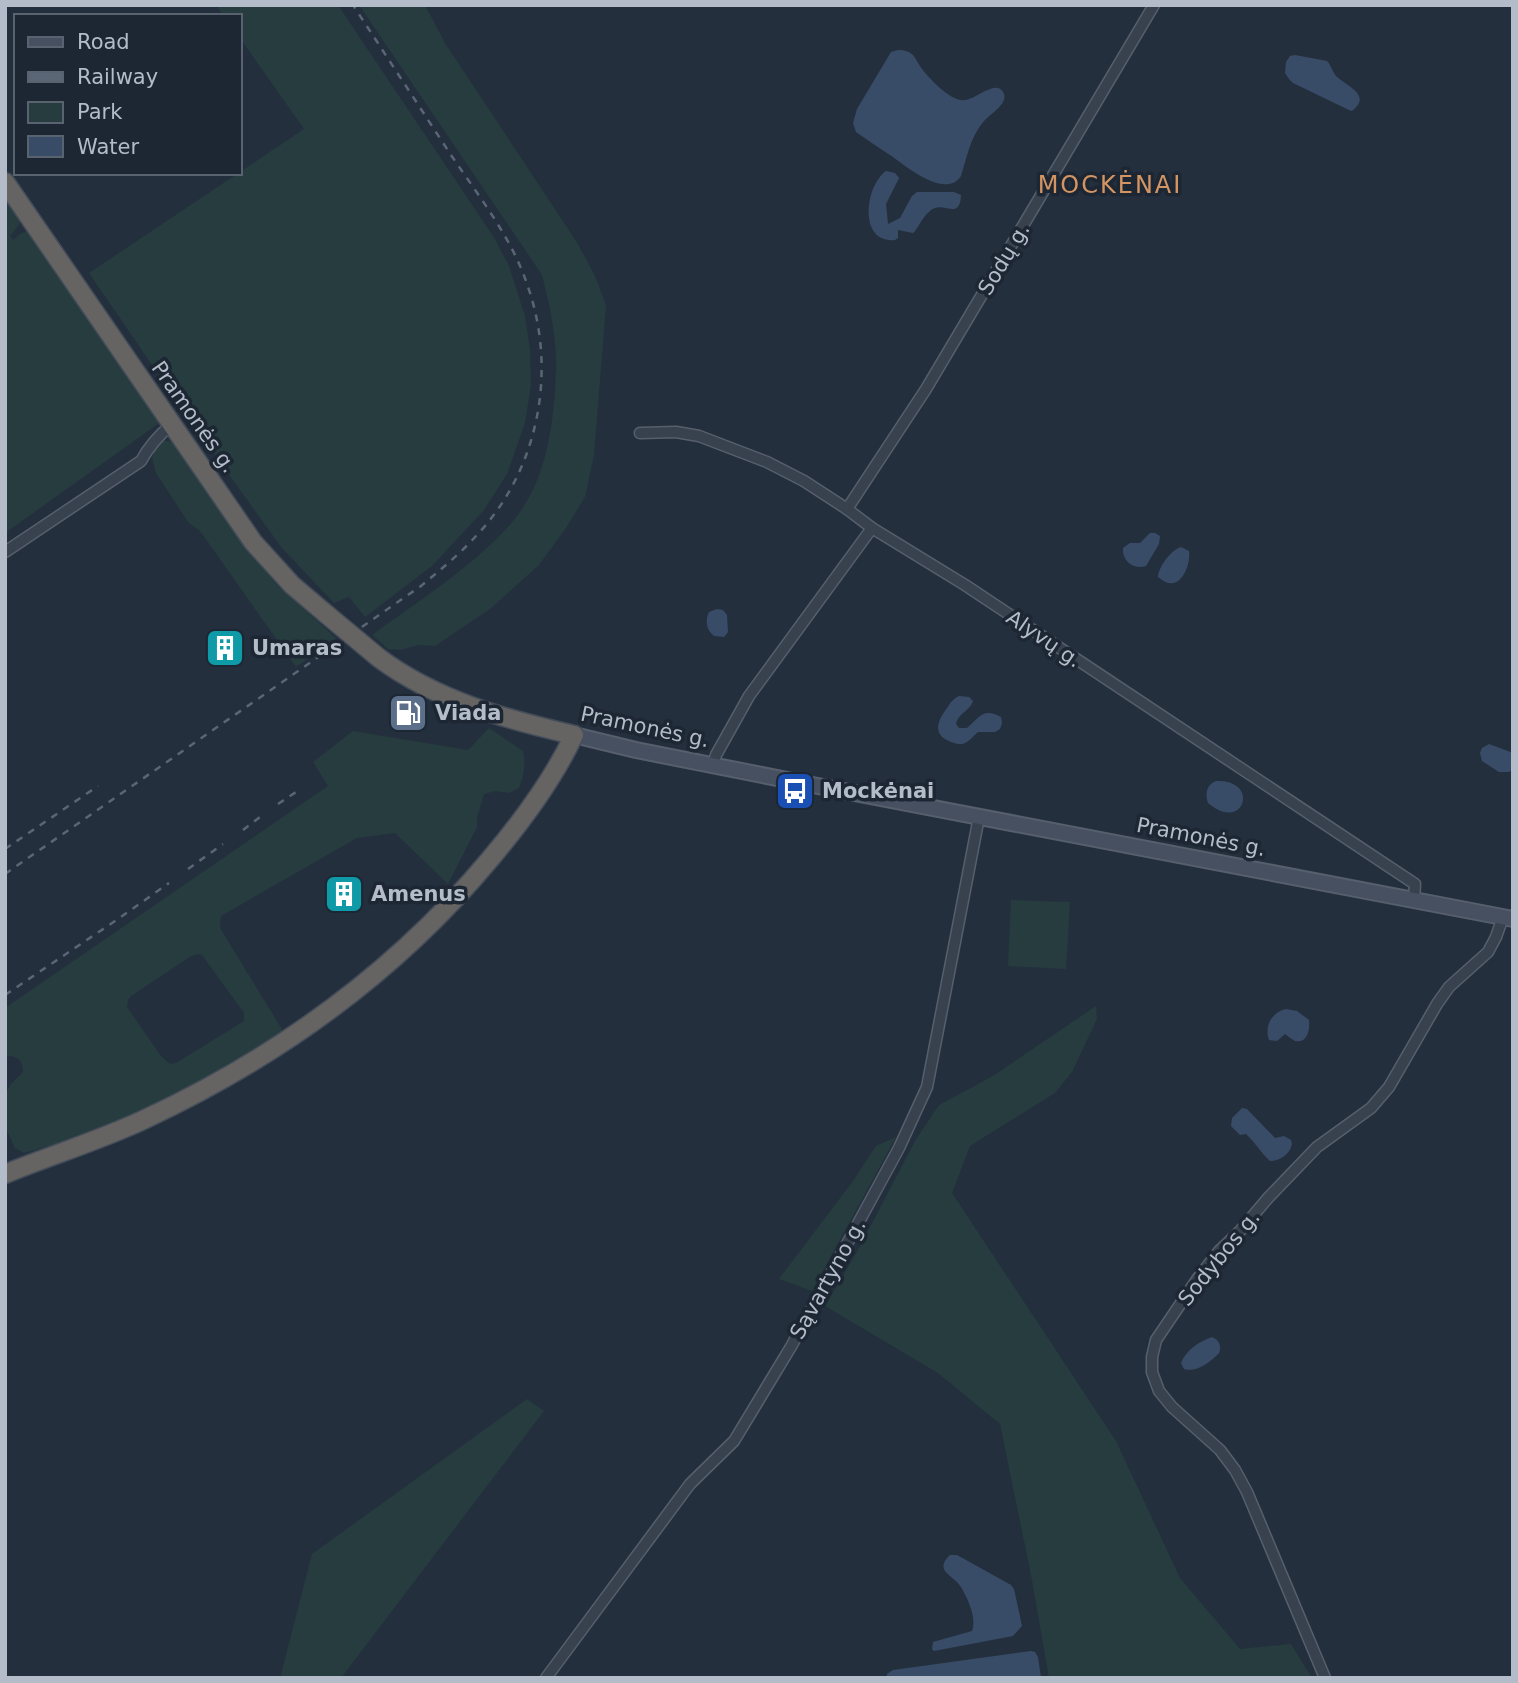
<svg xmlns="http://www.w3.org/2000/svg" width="1518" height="1683" viewBox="0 0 1518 1683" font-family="'DejaVu Sans',sans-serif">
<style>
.green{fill:#263c3f;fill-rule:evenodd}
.water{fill:#394c67}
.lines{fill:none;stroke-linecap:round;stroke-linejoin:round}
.minor-casing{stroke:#565f6c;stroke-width:13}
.secondary-casing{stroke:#565f6c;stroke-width:18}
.trunk-casing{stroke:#434c59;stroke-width:21}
.minor{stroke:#38414e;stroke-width:10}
.secondary{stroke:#465061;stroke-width:14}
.trunk{stroke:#656462;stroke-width:18}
.rail{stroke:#5a6575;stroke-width:2.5;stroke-dasharray:7 7;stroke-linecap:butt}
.trunk-bridge-casing{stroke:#434c59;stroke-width:21;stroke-linecap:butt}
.trunk-bridge{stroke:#656462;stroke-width:18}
.labels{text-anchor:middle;stroke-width:7;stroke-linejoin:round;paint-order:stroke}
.street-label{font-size:21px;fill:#b4bcc9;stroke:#1d2633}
.poi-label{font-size:21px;font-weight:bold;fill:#b4bcc9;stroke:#1d2633;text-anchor:start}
.quarter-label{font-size:24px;letter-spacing:2px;fill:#d59563;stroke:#1d2633}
</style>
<rect width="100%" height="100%" fill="#242f3e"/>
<g class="green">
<path d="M216,5H338L495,239L509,266L525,316L530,350L531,385L525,423L507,474L484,510L432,566L365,617L349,597L334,603L281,547L191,422L89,273L304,129L240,38V16H224Z"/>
<path d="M359,5H425L445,43L578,244L595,276L606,305L594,455L585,497L566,528L539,565L490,609L435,646L418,645L401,650L388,649L372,635C417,602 468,570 506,529C542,491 551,442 555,391C555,380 557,369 556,359C555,330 549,302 542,275Z"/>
<path d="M5,197L20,218L19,225L10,236L14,240C18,235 22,231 29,232L159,420L158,424L5,533Z"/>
<path d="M162,441H168L173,443L242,542L276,584L337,639L296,667L200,531L188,522L156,473L152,458L155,448Z"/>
<path d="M489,728L523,751C526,765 524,775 519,788L509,793L495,791L484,794L477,818V827L448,884L395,833L357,838L221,916L220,928L283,1031L219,1071L163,1103L93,1134L24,1153L15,1148L5,1126V1094L11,1084L23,1072C23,1061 17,1054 5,1057V1008L328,786L313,762L353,731L468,750ZM198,954L202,955L244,1013V1021L176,1063L170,1064L161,1056L127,1007L128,1000L131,996L191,956Z"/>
<path d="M1011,900L1070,902L1066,969L1008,966Z"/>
<path d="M1096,1006L1097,1019L1072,1072L1055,1093L970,1146L952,1193L1116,1441L1180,1578L1240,1649L1291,1644L1312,1678H1049L1031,1575L1000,1424L938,1373L825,1306L858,1250L916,1139L939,1105L993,1076Z"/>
<path d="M896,1137L812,1291L779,1279L853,1181L876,1146Z"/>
<path d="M527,1399L544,1411L341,1678H280L312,1554Z"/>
</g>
<g class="water">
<path d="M898,50C903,50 909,51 913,55C916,59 919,65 922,69C929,78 940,89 949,95C954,98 959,101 965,100C975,100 996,79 1003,92C1010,103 990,114 984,121C970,137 967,157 961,176C946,199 908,168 893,157C880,149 868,140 856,132L853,123L857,109L891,52Z"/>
<path d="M1295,55L1327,61C1331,65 1332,71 1336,76C1346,86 1373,95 1352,111L1349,110L1293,83L1289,79L1285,73L1286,62L1290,56Z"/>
<path d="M886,171L895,173L899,178L886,204L888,224L900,218L912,196L917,192H954L961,195C960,219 946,204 935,208C926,211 920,224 915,231L913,233L898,230V238L895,240C859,244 864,187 886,171Z"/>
<path d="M1150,533H1155L1160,536L1159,544L1146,566C1133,570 1122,561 1123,548L1130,543H1140Z"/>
<path d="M1181,547L1189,551C1191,562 1183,586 1169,583C1166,583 1161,579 1158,577C1159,566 1171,550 1181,547Z"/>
<path d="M717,609L723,610L727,615L728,632L724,637L714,636C706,630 705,620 709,612Z"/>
<path d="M959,696L969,697L973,701C970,711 958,713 956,724L959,728H967C979,717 984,707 1001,717L1002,723L1000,729L995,732H978C974,735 970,741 965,743C961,745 958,744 954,743C932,736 936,723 947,708C951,702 953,699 959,696Z"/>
<path d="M1489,744L1513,753V769L1509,772H1499L1482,761L1480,753L1482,748Z"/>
<path d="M1216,781C1261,779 1244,834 1208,803C1205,794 1206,785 1216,781Z"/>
<path d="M1286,1009L1297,1011L1309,1020C1310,1028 1308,1044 1295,1041C1291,1039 1288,1036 1285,1034L1277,1041L1269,1040C1264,1026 1272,1012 1286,1009Z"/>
<path d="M1242,1108L1247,1109L1275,1138L1284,1136L1291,1140L1292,1144C1290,1154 1280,1161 1270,1161C1261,1153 1255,1142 1246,1134L1240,1135L1231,1126L1232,1118Z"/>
<path d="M1212,1337C1219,1340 1222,1346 1219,1353C1210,1362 1197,1373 1184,1369L1181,1363C1186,1350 1200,1341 1212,1337Z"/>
<path d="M950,1555H957L1011,1585L1014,1589L1022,1626L1013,1636L934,1651L932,1649L933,1642L972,1631C977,1618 968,1599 961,1587C954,1575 933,1571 950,1555Z"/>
<path d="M1031,1651L1035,1652L1038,1657L1041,1678H887V1674L893,1670Z"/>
</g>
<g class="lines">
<g class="minor-casing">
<g id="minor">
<path d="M640,433L676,432L699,436L767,462L804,481L847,509L872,528L965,585L1415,884L1414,901"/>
<path d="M847,509L926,389L1154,5"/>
<path d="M5,552L141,461C149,446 158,436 171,425"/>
<path d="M713,765L716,755L749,696L872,528"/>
<path d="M546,1678L690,1484L734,1441L792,1345L899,1148L927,1087L979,817"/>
<path d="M1325,1678L1247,1492L1235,1470L1220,1450L1172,1407L1159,1391L1152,1372V1357L1156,1340L1198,1278L1219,1251L1240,1231L1268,1198L1317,1147L1371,1108L1389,1087L1437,1004L1449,987L1488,952L1496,937L1503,917"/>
</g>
</g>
<g class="secondary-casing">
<path id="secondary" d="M574,735L636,750L797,782L1513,919"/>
</g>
<g class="trunk-casing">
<g id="trunk">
<path d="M5,182L253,542L292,585L325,613"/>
<path d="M5,1174C51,1155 98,1141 143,1120C276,1058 397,971 491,858C523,820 553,780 574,735C505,719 437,701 379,658"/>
</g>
</g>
<use href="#minor" class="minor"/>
<use href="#secondary" class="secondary"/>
<use href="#trunk" class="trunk"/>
<g class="rail">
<path d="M278,804L296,792"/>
<path d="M243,830L260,817"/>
<path d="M5,849L98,786"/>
<path d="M188,869L223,844"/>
<path d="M5,874L421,586C440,570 459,555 476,536C539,470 558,370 527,284C511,236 477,194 449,152C417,103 385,54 353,5"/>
<path d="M5,995L118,919L169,883"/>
</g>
<g class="trunk-bridge-casing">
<path id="trunk-bridge" d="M325,613L379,658"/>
</g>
<use href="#trunk-bridge" class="trunk-bridge"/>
</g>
<defs>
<g id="building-square" transform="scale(2.0125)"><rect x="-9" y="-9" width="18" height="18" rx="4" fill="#0f9aa8" stroke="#1d2633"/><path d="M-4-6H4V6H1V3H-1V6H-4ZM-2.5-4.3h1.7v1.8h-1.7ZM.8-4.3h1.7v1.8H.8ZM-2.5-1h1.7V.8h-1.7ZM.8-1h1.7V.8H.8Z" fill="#fff"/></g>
<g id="fuel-square" transform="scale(2.0125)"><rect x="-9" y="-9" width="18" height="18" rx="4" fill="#5c6f8a" stroke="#1d2633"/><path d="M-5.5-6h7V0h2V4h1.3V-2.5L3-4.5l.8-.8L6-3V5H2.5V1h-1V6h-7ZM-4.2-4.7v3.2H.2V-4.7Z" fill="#fff"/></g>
<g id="bus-square" transform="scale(2.0125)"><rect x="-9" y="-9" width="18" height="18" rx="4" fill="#1a4fb4" stroke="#1d2633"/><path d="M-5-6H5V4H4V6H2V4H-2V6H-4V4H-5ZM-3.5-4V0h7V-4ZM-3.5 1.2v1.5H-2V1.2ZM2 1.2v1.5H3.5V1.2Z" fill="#fff"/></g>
</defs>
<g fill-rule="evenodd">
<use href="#building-square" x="225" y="648"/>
<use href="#fuel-square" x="408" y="713"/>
<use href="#bus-square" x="795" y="791"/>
<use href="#building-square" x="344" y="894"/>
</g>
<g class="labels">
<g class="street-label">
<text transform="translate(1004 259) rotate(-59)" y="7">Sodų g.</text>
<text transform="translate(194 417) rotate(55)" y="7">Pramonės g.</text>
<text transform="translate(1044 639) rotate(34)" y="7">Alyvų g.</text>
<text transform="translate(645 727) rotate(12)" y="7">Pramonės g.</text>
<text transform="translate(1201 837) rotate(11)" y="7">Pramonės g.</text>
<text transform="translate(1219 1258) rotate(-51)" y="7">Sodybos g.</text>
<text transform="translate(828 1279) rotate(-61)" y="7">Sąvartyno g.</text>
</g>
<g class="poi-label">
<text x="252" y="655">Umaras</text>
<text x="435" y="720">Viada</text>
<text x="822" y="798">Mockėnai</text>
<text x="371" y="901">Amenus</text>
</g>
<g class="quarter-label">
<text x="1110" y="193">MOCKĖNAI</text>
</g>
</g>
<rect width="1518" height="1683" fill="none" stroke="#b4bcc9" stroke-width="14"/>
<rect x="14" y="14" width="228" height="161" fill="#1d2633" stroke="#59626f" stroke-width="2"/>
<rect x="28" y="37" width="35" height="10" fill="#465061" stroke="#59626f" stroke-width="2"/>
<text x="77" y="49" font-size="21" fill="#b4bcc9">Road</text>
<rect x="28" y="72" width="35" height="10" fill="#5a6575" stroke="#59626f" stroke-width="2"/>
<text x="77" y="84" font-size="21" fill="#b4bcc9">Railway</text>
<rect x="28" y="102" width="35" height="21" fill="#263c3f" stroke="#59626f" stroke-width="2"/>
<text x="77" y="119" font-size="21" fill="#b4bcc9">Park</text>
<rect x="28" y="136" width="35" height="21" fill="#394c67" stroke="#59626f" stroke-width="2"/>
<text x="77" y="154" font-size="21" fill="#b4bcc9">Water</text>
</svg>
